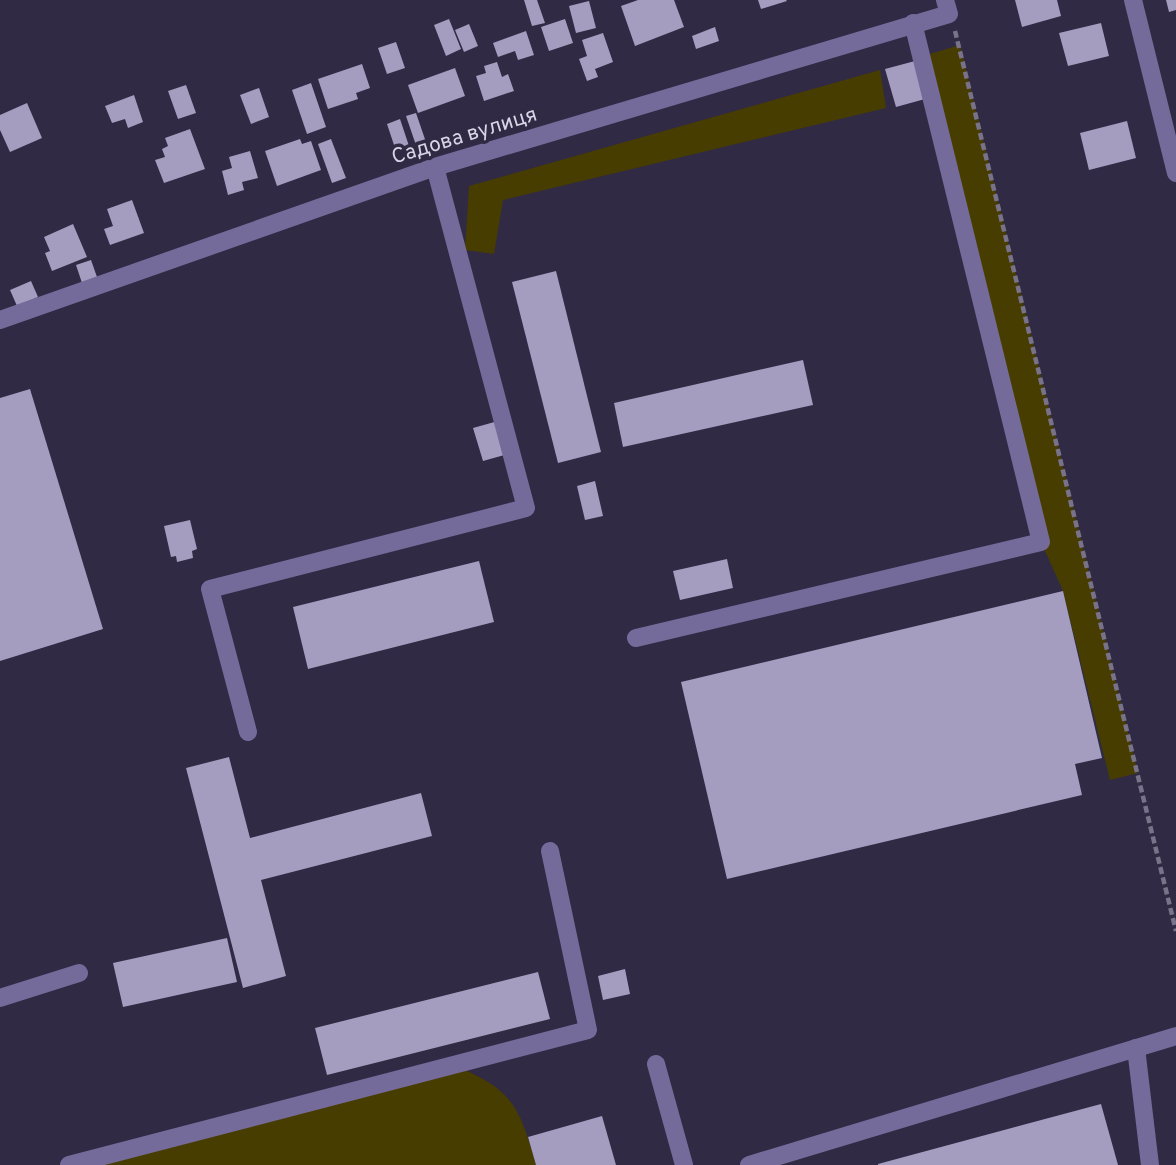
<svg xmlns="http://www.w3.org/2000/svg" width="1176" height="1165" viewBox="0 0 1176 1165" font-family="Overpass,sans-serif">
<style>
.green{fill:#483d00}
.building{fill:#a49dbf}
.lines{fill:none;stroke-linecap:round;stroke-linejoin:round}
.path{stroke:#787389;stroke-width:4.5;stroke-dasharray:7 3.5;stroke-linecap:butt}
.minor{stroke:#756b9a;stroke-width:18}
.labels{text-anchor:middle;stroke-width:7;stroke-linejoin:round;paint-order:stroke}
.street-label{font-size:21px;fill:#d8d5e6;stroke:#302a44}
</style>
<rect width="100%" height="100%" fill="#302a44"/>
<g class="green">
<path d="M960,45L1138,773L1110,780L1063,591L1041,542L923,56Z"/>
<path d="M880,70L886,108L503,200L494,254L465,250L469,186Z"/>
<path d="M453,1065C512,1089 519,1105 536,1165H69Z"/>
</g>
<g class="building">
<path d="M524,0H537L545,23L532,26Z"/>
<path d="M638,0H674L684,27L635,46L621,6Z"/>
<path d="M758,0H786L787,1L761,9Z"/>
<path d="M1015,0H1057L1061,16L1022,27Z"/>
<path d="M1166,0H1176V10L1169,12Z"/>
<path d="M589,1L596,28L576,33L569,6Z"/>
<path d="M449,19L461,49L446,56L434,25Z"/>
<path d="M565,19L573,43L549,51L541,27Z"/>
<path d="M1101,23L1109,56L1068,66L1059,33Z"/>
<path d="M469,24L478,46L464,52L455,30Z"/>
<path d="M715,27L719,41L696,49L692,36Z"/>
<path d="M526,31L534,55L518,60L515,51L498,57L493,43Z"/>
<path d="M603,33L613,62L595,69L598,77L587,81L579,59L587,56L582,40Z"/>
<path d="M396,42L405,68L387,74L378,48Z"/>
<path d="M915,61L925,99L896,107L885,69Z"/>
<path d="M497,62L502,77L508,74L514,91L484,101L476,76L486,73L484,66Z"/>
<path d="M362,64L370,88L356,93L358,99L328,109L318,79Z"/>
<path d="M455,68L465,96L418,113L408,85Z"/>
<path d="M311,83L326,127L307,134L292,90Z"/>
<path d="M186,85L196,113L178,119L168,91Z"/>
<path d="M259,88L269,117L251,124L240,95Z"/>
<path d="M134,95L143,122L128,128L125,119L112,123L105,106Z"/>
<path d="M27,103L42,138L10,152L0,130V115Z"/>
<path d="M416,113L428,148L418,151L406,116Z"/>
<path d="M400,119L409,146L396,151L387,124Z"/>
<path d="M1127,121L1136,158L1089,170L1080,133Z"/>
<path d="M190,129L205,169L164,183L155,160L165,157L162,149L168,146L165,138Z"/>
<path d="M300,139L302,144L311,141L321,170L277,186L265,151Z"/>
<path d="M331,139L346,178L332,183L318,144Z"/>
<path d="M250,151L258,178L242,182L244,190L228,195L222,171L232,168L229,157Z"/>
<path d="M132,200L144,233L110,245L104,229L113,226L107,209Z"/>
<path d="M73,224L87,257L52,271L45,253L50,251L44,237Z"/>
<path d="M91,260L97,277L82,283L76,265Z"/>
<path d="M556,271L601,452L558,463L512,282Z"/>
<path d="M31,281L38,297L17,306L10,290Z"/>
<path d="M803,360L813,405L623,447L614,403Z"/>
<path d="M30,389L103,629L0,661V398Z"/>
<path d="M498,421L508,454L483,461L473,428Z"/>
<path d="M595,481L603,516L585,520L577,486Z"/>
<path d="M190,520L197,549L192,551L193,558L177,562L176,556L171,557L164,526Z"/>
<path d="M727,559L733,588L680,600L673,571Z"/>
<path d="M479,561L494,622L308,669L293,607Z"/>
<path d="M1063,591L1102,758L1075,764L1082,795L727,879L681,682Z"/>
<path d="M229,757L250,838L421,793L432,836L261,880L286,976L243,988L186,768Z"/>
<path d="M227,938L237,982L123,1007L113,963Z"/>
<path d="M625,969L630,994L603,1000L598,976Z"/>
<path d="M538,972L550,1019L327,1075L315,1028Z"/>
<path d="M1101,1104L1118,1165H878V1164Z"/>
<path d="M602,1116L616,1165H536L528,1137Z"/>
</g>
<g class="lines">
<path class="path" d="M955,31L1176,931"/>
<g class="minor">
<path d="M1133,0L1176,173"/>
<path d="M0,320L435,167L949,14L945,0"/>
<path d="M636,638L1041,542L913,23"/>
<path d="M248,732L210,589L526,508L435,167"/>
<path d="M0,998L79,973"/>
<path d="M1136,1048L1150,1165"/>
<path d="M656,1064L684,1165"/>
<path d="M69,1165L588,1030L550,851"/>
<path d="M749,1165L1176,1036"/>
</g>
</g>
<g class="labels">
<g class="street-label">
<text transform="translate(464 135) rotate(-17)" y="7">Садова вулиця</text>
</g>
</g>
</svg>
